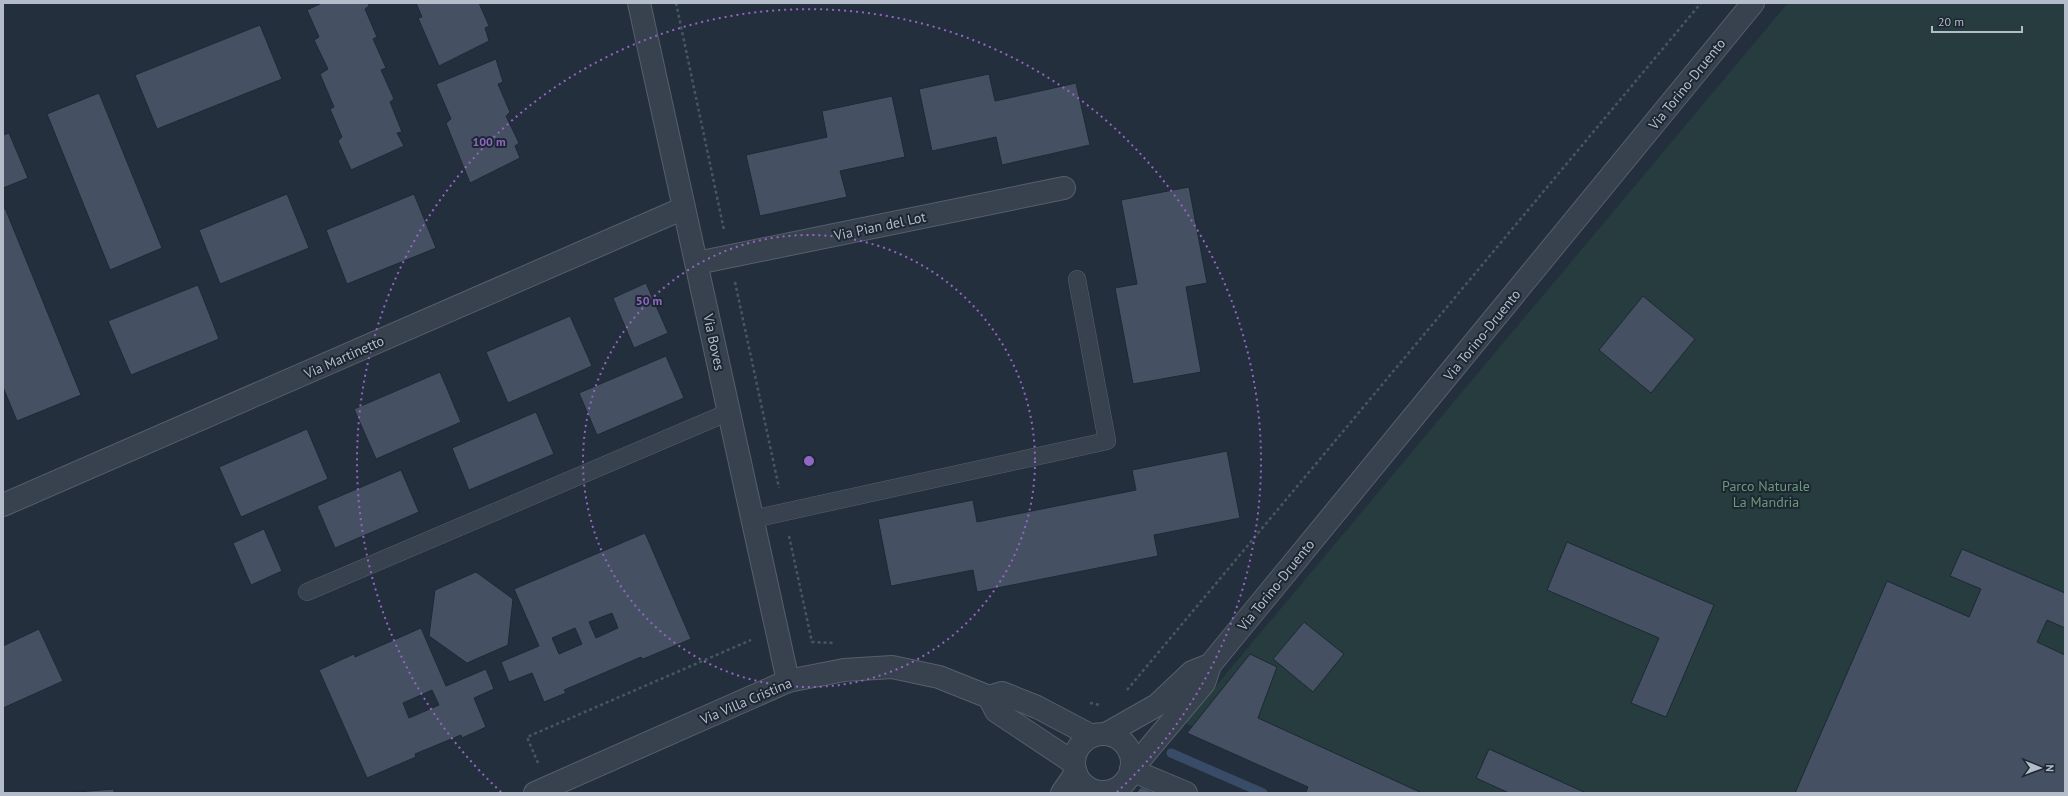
<svg xmlns="http://www.w3.org/2000/svg" width="2068" height="796" viewBox="0 0 2068 796" font-family="'PT Sans',sans-serif">
<style>
.green{fill:#263c3f}
.lines{fill:none;stroke-linecap:round;stroke-linejoin:round}
.stream{stroke:#394c67;stroke-width:9}
.building{fill:#455162;stroke:#1f2835;fill-rule:evenodd}
.service-casing{stroke:#565f6c;stroke-width:18}
.minor-casing{stroke:#565f6c;stroke-width:24}
.tertiary-casing{stroke:#565f6c;stroke-width:24}
.path{stroke:#44595c;stroke-width:2.5;stroke-dasharray:3 3;stroke-linecap:butt}
.service{stroke:#38414e;stroke-width:17}
.minor{stroke:#38414e;stroke-width:22}
.tertiary{stroke:#38414e;stroke-width:22}
.ring{fill:none;stroke:#9266c3;stroke-width:2;stroke-dasharray:2 4}
.labels{text-anchor:middle;stroke-width:4;stroke-linejoin:round;paint-order:stroke}
.street-label{font-size:14px;fill:#b4bcc9;stroke:#1d2633}
.park-label{font-size:14px;fill:#6b9a76;stroke:#1d2633}
.centre{fill:#9266c3;stroke:#1d2633;stroke-width:2}
.ring-label{font-size:12px;text-anchor:middle;font-weight:bold;fill:#9266c3;stroke:#1d2633;stroke-width:4;stroke-linejoin:round;paint-order:stroke}
</style>
<rect width="100%" height="100%" fill="#242f3e"/>
<path class="green" d="M1788,3H2065V793H1343L1185,723Z"/>
<g class="lines">
<path class="stream" d="M1171,753L1263,793"/>
</g>
<g class="building">
<path d="M322,3H368L369,6L365,9L377,37L373,39L386,68L381,70L394,99L390,102L402,132L397,133L404,146L351,170L338,141L342,137L330,109L334,107L320,74L328,69L314,40L319,37L307,10Z"/>
<path d="M416,3H479L489,26L485,28L489,41L439,66L418,18L422,17Z"/>
<path d="M260,25L282,79L157,129L135,75Z"/>
<path d="M496,59L503,82L498,84L510,112L506,116L519,143L515,146L520,158L470,183L446,123L451,119L436,84Z"/>
<path d="M989,74L995,101L1076,83L1090,145L1002,165L996,137L932,151L919,89Z"/>
<path d="M99,93L162,248L110,270L47,114Z"/>
<path d="M892,96L905,157L840,171L847,197L760,216L746,155L827,137L822,111Z"/>
<path d="M9,133L28,178L3,188V135Z"/>
<path d="M1189,187L1207,283L1186,287L1201,372L1133,384L1115,288L1137,284L1121,200Z"/>
<path d="M287,194L309,248L220,284L199,230Z"/>
<path d="M414,194L436,248L347,284L326,230Z"/>
<path d="M5,208L81,395L17,421L3,387V209Z"/>
<path d="M646,283L668,333L634,348L613,298Z"/>
<path d="M198,285L219,339L131,375L108,321Z"/>
<path d="M1643,296L1695,339L1651,393L1599,350Z"/>
<path d="M570,316L592,366L508,403L486,352Z"/>
<path d="M666,356L684,398L597,435L579,393Z"/>
<path d="M440,372L461,422L376,459L354,409Z"/>
<path d="M536,412L554,454L469,490L452,448Z"/>
<path d="M307,429L328,479L241,517L219,467Z"/>
<path d="M1227,451L1240,518L1154,535L1158,556L977,592L973,570L891,586L878,519L973,500L977,522L1136,490L1132,470Z"/>
<path d="M401,470L419,512L335,548L317,506Z"/>
<path d="M264,529L282,571L251,585L233,543Z"/>
<path d="M645,533L691,639L643,659L641,657L564,690L566,693L544,702L532,673L509,682L501,662L539,646L514,589ZM612,613L618,628L596,638L589,622ZM575,628L582,644L559,654L552,638Z"/>
<path d="M1567,542L1714,605L1666,717L1631,703L1659,638L1547,590Z"/>
<path d="M1962,549L2065,593V628L2047,620L2037,642L2065,655V793H1795L1887,581L1969,617L1981,589L1950,576Z"/>
<path d="M476,572L513,599L508,645L467,663L429,636L435,590Z"/>
<path d="M1304,622L1344,654L1313,692L1273,659Z"/>
<path d="M421,628L446,686L486,669L494,689L474,698L486,727L462,738L461,735L415,754L416,757L367,778L319,670L354,654L355,657ZM432,690L439,705L409,718L403,703Z"/>
<path d="M39,629L63,681L3,708V646Z"/>
<path d="M1250,654L1277,667L1258,718L1422,793H1307L1306,792L1308,787L1187,733Z"/>
<path d="M1489,749L1586,793H1509L1476,778Z"/>
<path d="M1141,787L1155,793H1136Z"/>
<path d="M114,789V793H65Z"/>
</g>
<g class="lines">
<g class="service-casing">
<g id="service">
<path d="M753,519L1107,441L1077,279"/>
<path d="M307,592L729,412"/>
</g>
</g>
<g class="minor-casing">
<g id="minor">
<path d="M639,3L788,681"/>
<path d="M697,263L1064,188"/>
<path d="M3,505L684,208"/>
</g>
</g>
<g class="tertiary-casing">
<g id="tertiary">
<path d="M989,697L996,711L1074,763"/>
<path d="M1106,734L1157,705L1192,672L1210,665"/>
<circle cx="1103" cy="763" r="29"/>
<path d="M1131,770L1204,683L1210,665L1753,3"/>
<path d="M1131,770L1186,793"/>
<path d="M535,793L788,681L844,670L892,667L939,677L989,697L1002,693L1037,707L1092,736"/>
<path d="M1062,793L1076,773"/>
</g>
</g>
<g class="path">
<path d="M676,3L724,230"/>
<path d="M735,282L779,488"/>
<path d="M789,536L812,642L833,643"/>
<path d="M1127,690L1701,3"/>
<path d="M1090,703L1100,705"/>
<path d="M538,763L527,737L751,640"/>
</g>
<use href="#service" class="service"/>
<use href="#minor" class="minor"/>
<use href="#tertiary" class="tertiary"/>
</g>
<g class="ring">
<circle cx="809" cy="461" r="226"/>
<path d="M501 792A452 452 0 1 1 1117 792"/>
</g>
<g class="labels">
<g class="street-label">
<text transform="translate(1687 84) rotate(-51)" y="5">Via Torino-Druento</text>
<text transform="translate(880 226) rotate(-12)" y="5">Via Pian del Lot</text>
<text transform="translate(1482 335) rotate(-51)" y="5">Via Torino-Druento</text>
<text transform="translate(714 342) rotate(78)" y="5">Via Boves</text>
<text transform="translate(344 357) rotate(-24)" y="5">Via Martinetto</text>
<text transform="translate(1276 585) rotate(-51)" y="5">Via Torino-Druento</text>
<text transform="translate(746 701) rotate(-23)" y="5">Via Villa Cristina</text>
</g>
<g class="park-label">
<text x="1766" y="491">Parco Naturale<tspan x="1766" dy="16">La Mandria</tspan></text>
</g>
</g>
<circle cx="809" cy="461" r="6" class="centre"/>
<g class="ring-label">
<text x="489" y="146">100 m</text>
<text x="649" y="305">50 m</text>
</g>
<rect width="2068" height="796" fill="none" stroke="#b4bcc9" stroke-width="8"/>
<g transform="translate(2040 768) rotate(91)" stroke="#1d2633" stroke-width="3" paint-order="stroke">
<path d="M0-3L7 15L0 10L-7 15Z" fill="#b4bcc9"/>
<text y="-6" font-size="11" font-weight="bold" text-anchor="middle" fill="#b4bcc9">N</text>
</g>
<path d="M1932 26v6h90v-6" fill="none" stroke="#b4bcc9" stroke-width="2"/>
<text x="1938" y="26" font-size="12" fill="#b4bcc9" stroke="#1d2633" stroke-width="3" paint-order="stroke">20 m</text>
</svg>
